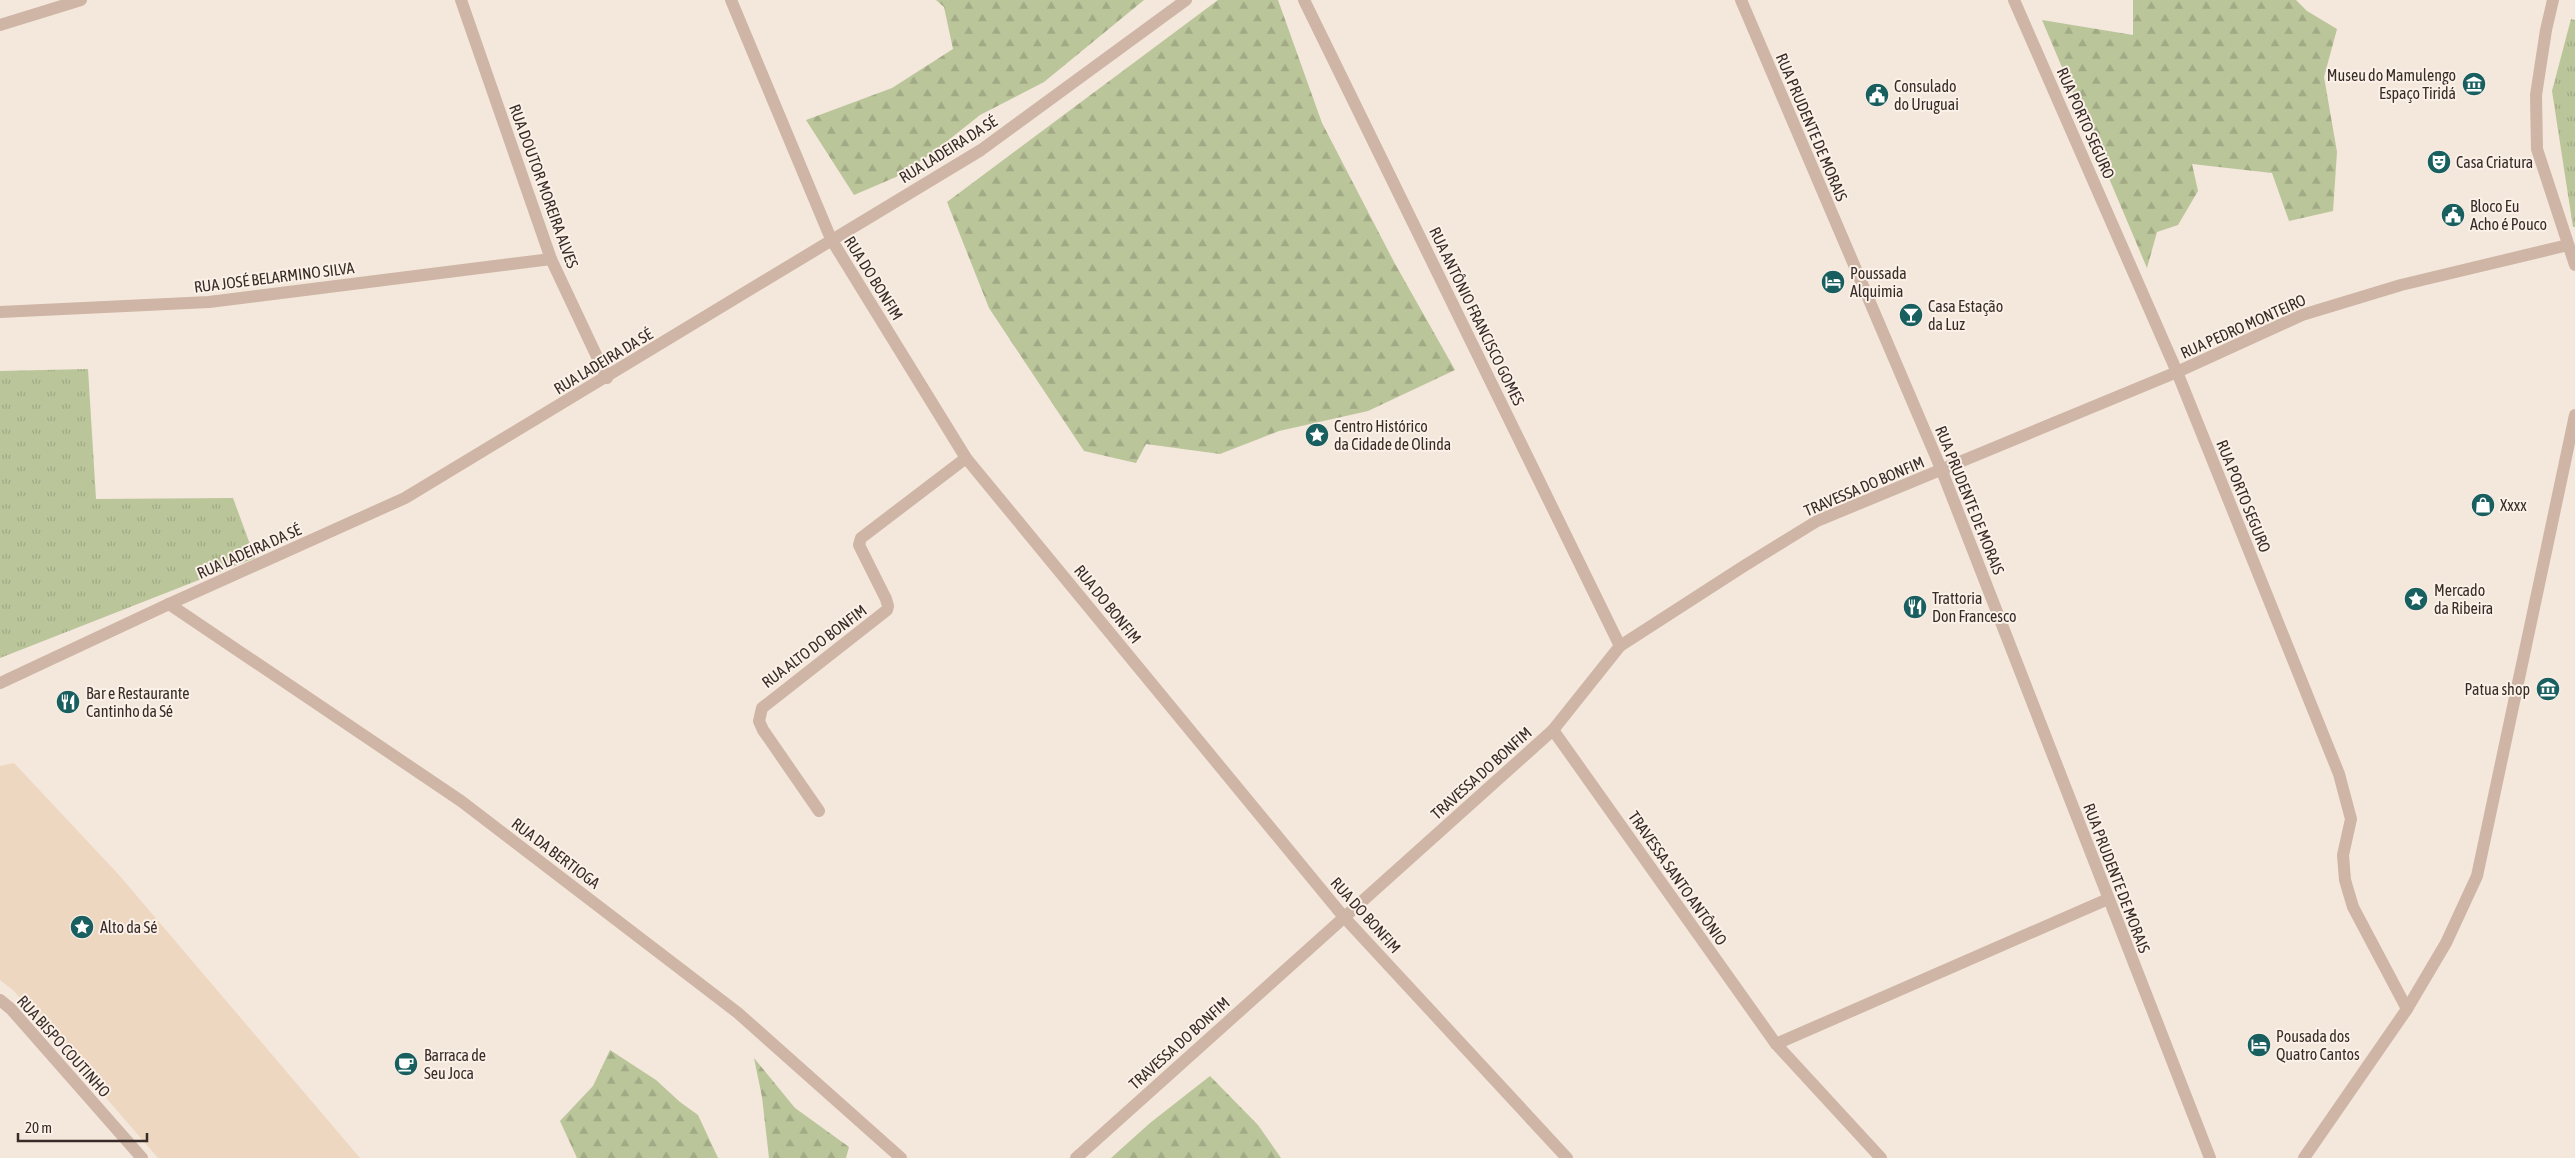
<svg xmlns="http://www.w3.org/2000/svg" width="2575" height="1158" viewBox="0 0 2575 1158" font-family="'Asap Condensed',sans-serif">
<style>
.forest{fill:url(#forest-firs)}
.park{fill:url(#park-tufts)}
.plaza{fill:#eed7c1}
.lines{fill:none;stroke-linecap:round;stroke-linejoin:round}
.minor{stroke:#ceb5a6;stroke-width:12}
.labels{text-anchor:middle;stroke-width:4;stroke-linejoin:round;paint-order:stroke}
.poi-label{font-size:16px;fill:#392c28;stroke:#fbf1e8;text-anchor:start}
.street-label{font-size:16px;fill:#392c28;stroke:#fbf1e8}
</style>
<defs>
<pattern id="forest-firs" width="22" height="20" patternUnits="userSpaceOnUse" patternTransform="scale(1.25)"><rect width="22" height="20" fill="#bac59a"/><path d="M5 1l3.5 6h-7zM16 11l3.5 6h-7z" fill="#a1a985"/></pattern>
<pattern id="park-tufts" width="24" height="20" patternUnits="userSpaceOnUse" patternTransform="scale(1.25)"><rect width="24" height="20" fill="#bac59a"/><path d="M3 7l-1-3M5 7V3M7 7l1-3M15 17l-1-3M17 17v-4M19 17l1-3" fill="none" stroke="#a1a985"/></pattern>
</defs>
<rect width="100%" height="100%" fill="#f4e7db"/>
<g class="forest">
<path d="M936,0H1144L1044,82L980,115L931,154L896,177L854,195L806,120L892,88L953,49L944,7Z"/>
<path d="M1218,0H1278L1322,123L1394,262L1455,370L1368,411L1279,431L1220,454L1146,444L1136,463L1084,451L989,308L947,202Z"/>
<path d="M2133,0H2296L2307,11L2337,29L2324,77L2337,152L2333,211L2289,221L2272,173L2192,164L2198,191L2178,225L2157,232L2147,268L2042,20L2133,35Z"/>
<path d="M610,1050L656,1080L680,1102L698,1115L718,1158H577L560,1121L593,1086Z"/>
<path d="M754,1058L795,1108L849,1147L846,1158H769L762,1097Z"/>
<path d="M1210,1076L1258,1125L1281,1158H1111L1150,1123Z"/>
</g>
<g class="park">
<path d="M2571,19L2575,20V227H2573L2552,91Z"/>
<path d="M88,369L96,499L233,498L255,558L0,658V371Z"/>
</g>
<path class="plaza" d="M14,763L119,875L360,1158H158L14,991L0,980V766Z"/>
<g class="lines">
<g class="minor">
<path d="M461,0L551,259L607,378"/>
<path d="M731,0L831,239L966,458L1343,916L1567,1158"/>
<path d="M1304,0L1620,646"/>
<path d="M1741,0L1942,471L2210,1158"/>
<path d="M2014,0L2177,372L2339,774L2351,819L2343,855L2345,880L2353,907L2407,1009"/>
<path d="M2553,0L2546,30L2536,95L2537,149L2575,265"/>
<path d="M0,25L81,0"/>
<path d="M0,312L209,302L551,259"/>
<path d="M169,604L461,801L738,1013L901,1158"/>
<path d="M0,683L169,604L405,498L981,150L1186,0"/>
<path d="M1553,730L1776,1044L1881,1158"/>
<path d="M819,811L763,730L759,721L762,708L887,610L888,606L886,599L859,545L861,538L966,458"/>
<path d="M0,1000L11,1009L142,1158"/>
<path d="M1776,1044L2108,899"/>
<path d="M1076,1158L1553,730L1620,646L1744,566L1817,521L2177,372L2302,315L2401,285L2568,245"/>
<path d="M2304,1158L2407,1009L2446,943L2477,876L2575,415"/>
</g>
</g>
<defs>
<g id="museum-disc" transform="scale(1.25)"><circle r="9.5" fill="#195f5f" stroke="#fbf1e8"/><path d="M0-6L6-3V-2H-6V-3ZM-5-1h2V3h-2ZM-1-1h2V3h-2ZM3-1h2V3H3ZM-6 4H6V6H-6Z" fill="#fff"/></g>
<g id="civic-disc" transform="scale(1.25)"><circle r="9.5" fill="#195f5f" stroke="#fbf1e8"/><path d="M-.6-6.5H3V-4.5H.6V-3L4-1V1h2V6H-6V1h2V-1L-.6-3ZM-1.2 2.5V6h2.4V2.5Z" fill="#fff"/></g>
<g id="theatre-disc" transform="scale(1.25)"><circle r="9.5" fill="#195f5f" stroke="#fbf1e8"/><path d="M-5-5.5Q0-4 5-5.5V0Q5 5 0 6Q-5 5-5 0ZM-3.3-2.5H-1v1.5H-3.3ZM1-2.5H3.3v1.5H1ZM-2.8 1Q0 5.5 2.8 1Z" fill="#fff"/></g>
<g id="hotel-disc" transform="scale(1.25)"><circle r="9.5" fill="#195f5f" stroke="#fbf1e8"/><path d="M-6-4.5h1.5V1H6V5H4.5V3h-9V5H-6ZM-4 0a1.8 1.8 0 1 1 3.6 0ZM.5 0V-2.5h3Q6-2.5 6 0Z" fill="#fff"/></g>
<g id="bar-disc" transform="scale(1.25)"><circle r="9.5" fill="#195f5f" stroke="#fbf1e8"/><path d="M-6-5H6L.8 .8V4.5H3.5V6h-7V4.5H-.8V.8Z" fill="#fff"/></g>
<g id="sight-disc" transform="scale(1.25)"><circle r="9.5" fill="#195f5f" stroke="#fbf1e8"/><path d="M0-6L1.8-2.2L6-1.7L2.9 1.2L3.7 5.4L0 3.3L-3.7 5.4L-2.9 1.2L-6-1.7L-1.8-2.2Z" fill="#fff"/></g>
<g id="shop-disc" transform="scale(1.25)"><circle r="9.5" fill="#195f5f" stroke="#fbf1e8"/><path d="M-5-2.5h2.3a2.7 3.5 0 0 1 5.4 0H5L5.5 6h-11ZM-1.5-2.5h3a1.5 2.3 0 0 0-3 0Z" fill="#fff"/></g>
<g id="restaurant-disc" transform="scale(1.25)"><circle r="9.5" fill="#195f5f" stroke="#fbf1e8"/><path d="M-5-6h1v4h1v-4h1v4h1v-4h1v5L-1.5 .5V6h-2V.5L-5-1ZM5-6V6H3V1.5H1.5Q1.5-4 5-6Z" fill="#fff"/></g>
<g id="cafe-disc" transform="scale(1.25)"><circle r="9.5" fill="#195f5f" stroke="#fbf1e8"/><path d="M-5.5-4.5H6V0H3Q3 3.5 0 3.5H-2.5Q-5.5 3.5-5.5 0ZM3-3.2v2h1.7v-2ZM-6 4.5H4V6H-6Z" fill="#fff"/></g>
</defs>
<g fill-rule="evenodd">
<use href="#museum-disc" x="2474" y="84"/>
<use href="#civic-disc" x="1877" y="95"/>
<use href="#theatre-disc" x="2439" y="162"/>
<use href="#civic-disc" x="2453" y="215"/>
<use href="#hotel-disc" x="1833" y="282"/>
<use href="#bar-disc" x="1911" y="315"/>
<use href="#sight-disc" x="1317" y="435"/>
<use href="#shop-disc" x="2483" y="505"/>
<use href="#sight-disc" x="2416" y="599"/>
<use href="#restaurant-disc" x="1915" y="607"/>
<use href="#museum-disc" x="2548" y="689"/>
<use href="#restaurant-disc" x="68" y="702"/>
<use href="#sight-disc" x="82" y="927"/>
<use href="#hotel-disc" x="2259" y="1045"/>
<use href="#cafe-disc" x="406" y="1064"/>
</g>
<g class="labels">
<g class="poi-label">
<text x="2456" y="81" text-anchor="end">Museu do Mamulengo<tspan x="2456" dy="18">Espaço Tiridá</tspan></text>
<text x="1894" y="92">Consulado<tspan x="1894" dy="18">do Uruguai</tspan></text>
<text x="2456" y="168">Casa Criatura</text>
<text x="2470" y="212">Bloco Eu<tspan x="2470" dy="18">Acho é Pouco</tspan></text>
<text x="1850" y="279">Poussada<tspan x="1850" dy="18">Alquimia</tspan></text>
<text x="1928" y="312">Casa Estação<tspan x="1928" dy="18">da Luz</tspan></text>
<text x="1334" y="432">Centro Histórico<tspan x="1334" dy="18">da Cidade de Olinda</tspan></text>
<text x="2500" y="511">Xxxx</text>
<text x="2434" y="596">Mercado<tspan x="2434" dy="18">da Ribeira</tspan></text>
<text x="1932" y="604">Trattoria<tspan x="1932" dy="18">Don Francesco</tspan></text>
<text x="2530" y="695" text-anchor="end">Patua shop</text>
<text x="86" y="699">Bar e Restaurante<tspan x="86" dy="18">Cantinho da Sé</tspan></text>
<text x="100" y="933">Alto da Sé</text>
<text x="2276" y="1042">Pousada dos<tspan x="2276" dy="18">Quatro Cantos</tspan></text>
<text x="424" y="1061">Barraca de<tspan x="424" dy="18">Seu Joca</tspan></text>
</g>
<g class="street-label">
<text transform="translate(2086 123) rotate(66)" y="6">RUA PORTO SEGURO</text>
<text transform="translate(1812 127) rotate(67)" y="6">RUA PRUDENTE DE MORAIS</text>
<text transform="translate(948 149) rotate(-32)" y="6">RUA LADEIRA DA SÉ</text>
<text transform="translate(544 186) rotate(70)" y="6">RUA DOUTOR MOREIRA ALVES</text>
<text transform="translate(274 277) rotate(-7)" y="6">RUA JOSÉ BELARMINO SILVA</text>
<text transform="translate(874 278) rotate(58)" y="6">RUA DO BONFIM</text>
<text transform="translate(1477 316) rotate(64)" y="6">RUA ANTÔNIO FRANCISCO GOMES</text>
<text transform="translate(2243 326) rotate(-24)" y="6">RUA PEDRO MONTEIRO</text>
<text transform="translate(603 361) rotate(-31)" y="6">RUA LADEIRA DA SÉ</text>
<text transform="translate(1864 486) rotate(-23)" y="6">TRAVESSA DO BONFIM</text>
<text transform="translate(2244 496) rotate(68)" y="6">RUA PORTO SEGURO</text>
<text transform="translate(1970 500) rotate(68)" y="6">RUA PRUDENTE DE MORAIS</text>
<text transform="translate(249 551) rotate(-24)" y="6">RUA LADEIRA DA SÉ</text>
<text transform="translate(1108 604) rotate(51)" y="6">RUA DO BONFIM</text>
<text transform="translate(814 646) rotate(-37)" y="6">RUA ALTO DO BONFIM</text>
<text transform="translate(1481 773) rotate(-42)" y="6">TRAVESSA DO BONFIM</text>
<text transform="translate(556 853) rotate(37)" y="6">RUA DA BERTIOGA</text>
<text transform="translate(1678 878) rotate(55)" y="6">TRAVESSA SANTO ANTÔNIO</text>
<text transform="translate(2117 878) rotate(69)" y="6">RUA PRUDENTE DE MORAIS</text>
<text transform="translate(1366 915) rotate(48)" y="6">RUA DO BONFIM</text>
<text transform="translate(1179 1043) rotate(-42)" y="6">TRAVESSA DO BONFIM</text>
<text transform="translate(64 1046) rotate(48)" y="6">RUA BISPO COUTINHO</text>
</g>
</g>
<path d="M18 1133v8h129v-8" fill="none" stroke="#392c28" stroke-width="2.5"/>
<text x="25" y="1133" font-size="15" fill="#392c28" stroke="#fbf1e8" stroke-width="4" paint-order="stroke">20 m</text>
</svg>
